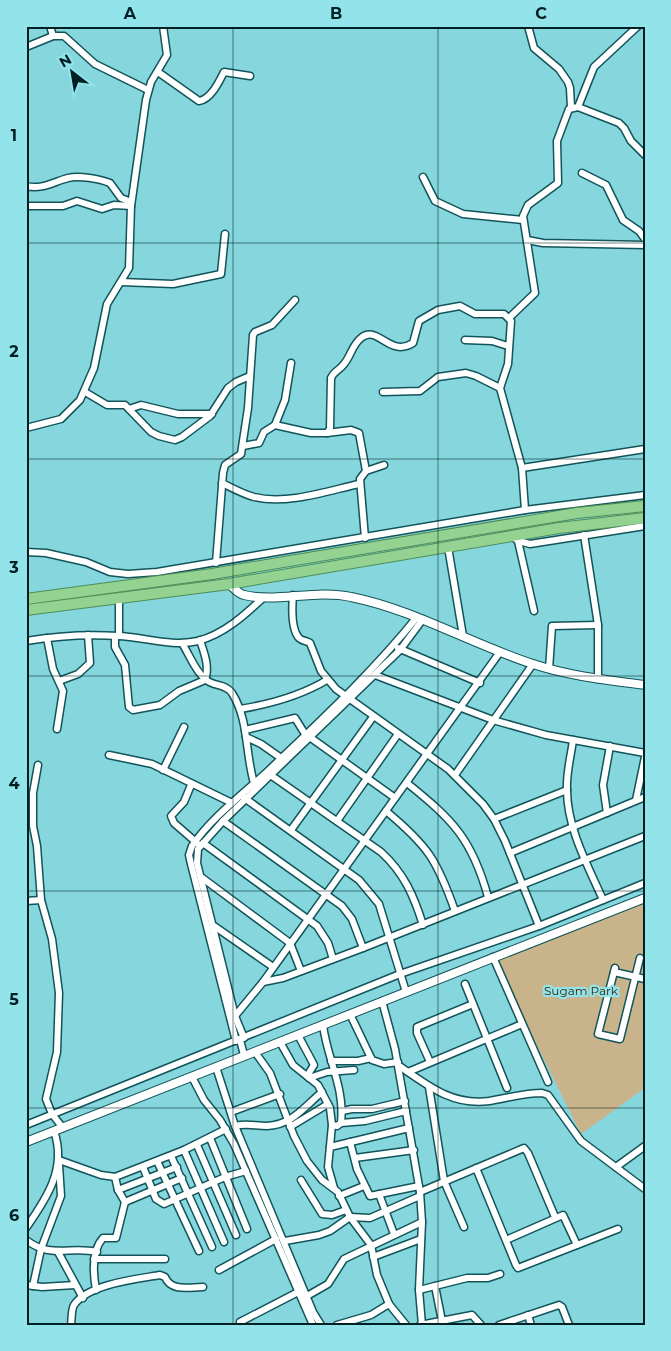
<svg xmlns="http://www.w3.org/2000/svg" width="671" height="1351" viewBox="0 0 671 1351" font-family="Montserrat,sans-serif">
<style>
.green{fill:#c9b38a}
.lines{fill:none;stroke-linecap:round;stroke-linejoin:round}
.minor-casing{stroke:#115459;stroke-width:9}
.tertiary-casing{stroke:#115459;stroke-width:10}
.trunk-casing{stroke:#4e8d58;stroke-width:12}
.minor{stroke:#fff;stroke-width:6}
.tertiary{stroke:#fff;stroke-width:8}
.trunk{stroke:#93d290;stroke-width:10}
.grid{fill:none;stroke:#002023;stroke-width:1;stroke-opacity:0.55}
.labels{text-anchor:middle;stroke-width:4.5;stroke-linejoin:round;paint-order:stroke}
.park-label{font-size:12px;fill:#37290b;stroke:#93e3eb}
.neatline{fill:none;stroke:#002023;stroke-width:2}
.grid-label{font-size:16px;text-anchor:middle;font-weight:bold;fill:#002023}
</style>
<rect width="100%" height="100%" fill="#86d6de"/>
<path class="green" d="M645,898V1088L581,1134L493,957Z"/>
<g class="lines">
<g class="minor-casing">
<g id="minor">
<path d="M50,26L53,36"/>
<path d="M528,26L534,48L559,69L568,82L570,88L571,107"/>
<path d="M26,47L53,36H64L95,64L148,90"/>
<path d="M158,72L199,101C211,99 219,82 224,72L250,76"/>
<path d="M578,107L594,67L638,26"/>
<path d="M582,173L606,185L623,220L639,231L645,239"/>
<path d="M423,177L435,201L463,214L523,220"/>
<path d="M26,186C42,190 53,182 68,178C79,175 100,179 110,183L121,198L131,202"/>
<path d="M26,206H63L77,201L102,209L114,205L131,206"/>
<path d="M527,240L543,243L645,245"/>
<path d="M121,282L173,284L221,274L225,234"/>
<path d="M509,318L535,293L523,216L528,205L558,183L557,141L569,109L578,107L619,123L624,128L631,141L645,155"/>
<path d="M465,340L492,341L508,346"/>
<path d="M85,392L107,405H125L151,432L159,436L175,440L182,437L210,416L228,388L236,382L250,376"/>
<path d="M383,392L420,391L438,377L466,373L476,376L500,388"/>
<path d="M129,409L141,405L178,414H212"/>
<path d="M275,425L285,400L291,363"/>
<path d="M26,428L61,419L80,400L94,368L107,304L129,268L131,206L146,100L151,82L167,55L163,26"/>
<path d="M327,433L351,430L359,433L366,471"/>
<path d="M243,446L259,443L264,432L275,425L311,433H327L330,429L331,378C334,371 340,370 344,364C351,356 352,345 361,338C378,324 389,358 413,343L419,321L438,310L460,306L475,314H504L511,321L508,364L500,388L522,468L525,510"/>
<path d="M522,468L645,449"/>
<path d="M222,483C232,488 243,494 254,497C287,505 327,491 359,484"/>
<path d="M584,535L598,625V679"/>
<path d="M512,536L518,541L530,544L645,526"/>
<path d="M365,538L360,479L366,471L384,465"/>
<path d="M518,541L534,611"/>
<path d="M448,547L463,636"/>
<path d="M26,552L46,553L86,562L110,572L128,574L157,572L525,510L645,495"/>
<path d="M216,563L223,473L225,465L241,454L248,408L253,335L255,332L272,325L295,300"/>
<path d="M293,595C292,607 291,629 299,638C302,641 307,641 310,643L321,671L336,689L448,769L483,804L494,819L505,841L539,926"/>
<path d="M119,598V636"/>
<path d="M115,636V647L125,665L129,707L133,710L160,705L179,691L205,680C210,666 204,653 200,640"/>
<path d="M47,638L53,669L63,691L57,729"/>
<path d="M26,641C56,636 87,634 118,636C144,637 172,647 198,641C224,634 245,615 264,597"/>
<path d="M182,643C189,654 195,671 205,679C213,687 225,683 232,693C249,720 245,753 254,783"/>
<path d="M398,648L480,683"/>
<path d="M549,669L552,626L598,625"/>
<path d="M375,675L493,720L546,735L645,753"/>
<path d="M59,681L78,674L90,663L88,635"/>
<path d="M240,709C271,704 300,696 327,680"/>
<path d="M245,730L295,718L305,734"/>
<path d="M246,737L261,744L281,758"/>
<path d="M311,738L395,798"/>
<path d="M573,740C571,756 566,773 567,790C567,828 588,866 603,900"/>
<path d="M109,755L152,764L232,803"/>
<path d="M38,765L33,793V826L37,846L41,900L52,939L59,993L57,1052L46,1099L52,1114L63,1128"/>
<path d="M163,770L184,727"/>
<path d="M455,775L533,664"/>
<path d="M272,776L381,852C404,873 414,896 423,925"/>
<path d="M407,783C453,820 472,839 488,897"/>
<path d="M191,785L184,802L171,816L174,823L197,843"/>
<path d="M243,797L359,880L379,904L406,992"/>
<path d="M636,800L645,757"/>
<path d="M386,811C428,846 437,860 455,911"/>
<path d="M607,813L603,785L610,746"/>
<path d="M494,819L567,790"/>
<path d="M223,821L342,906L352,919L363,948"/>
<path d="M337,821L398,734"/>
<path d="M291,830L373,717"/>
<path d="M203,843L317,926L328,943L333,959"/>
<path d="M510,853L645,797"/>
<path d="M201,877L290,943L301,971"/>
<path d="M26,901L41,900"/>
<path d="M214,926L273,967"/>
<path d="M493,957L548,1082"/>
<path d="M615,968L598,1034L620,1039L640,958"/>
<path d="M614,972L645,979"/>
<path d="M263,982L283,978L363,948L645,836"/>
<path d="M465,984L507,1088"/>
<path d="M382,1001L395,1049L420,1192L422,1222L419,1290L422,1325"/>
<path d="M350,1014L372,1060L384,1064L398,1062"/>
<path d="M235,1016L263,982L500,652"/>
<path d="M323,1025C327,1059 345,1087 341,1123L337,1126L332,1125"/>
<path d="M298,1035L314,1065L307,1076"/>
<path d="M244,1038L235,1016L197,863L198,849L223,821L400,650L423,619"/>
<path d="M240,1040L244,1055"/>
<path d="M236,1041L191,864L189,855L192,846C212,817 242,795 268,771C319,722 372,673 417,617"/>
<path d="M280,1042L293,1065L318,1085L330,1108L332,1125L328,1167L334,1188"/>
<path d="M255,1052L270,1073L294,1136L307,1161L322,1180L338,1192L350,1217L371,1245L377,1275L389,1304"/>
<path d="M331,1061H358L371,1058"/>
<path d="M430,1062L417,1033V1027L473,1004"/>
<path d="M398,1065C427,1085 452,1106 489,1101C507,1098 524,1093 542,1093L548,1095L581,1141L645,1189"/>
<path d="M216,1067L235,1126L313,1312L321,1325"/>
<path d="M408,1072L522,1024"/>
<path d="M192,1077L204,1100L220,1120L234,1144L313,1325"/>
<path d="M309,1078L327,1072L354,1070"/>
<path d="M429,1087L444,1181L464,1227"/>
<path d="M342,1111L352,1109H372L405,1101"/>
<path d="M231,1112L280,1094"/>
<path d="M341,1123L365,1121L406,1111"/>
<path d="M26,1125L400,974L539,926L645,883"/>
<path d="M235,1126C247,1123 255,1126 267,1126C292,1125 304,1107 322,1092"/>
<path d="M290,1127L328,1104"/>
<path d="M210,1138L247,1229"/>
<path d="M350,1142L357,1169L370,1196L419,1186"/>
<path d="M197,1145L236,1235"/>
<path d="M330,1147L409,1128"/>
<path d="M184,1150L224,1242"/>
<path d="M171,1156L212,1247"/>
<path d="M355,1158L414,1150"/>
<path d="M59,1160L101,1175L115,1177L184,1150L226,1129"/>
<path d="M157,1161L199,1251"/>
<path d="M143,1167L156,1199L164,1204L225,1177L246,1171"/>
<path d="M616,1167L645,1146"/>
<path d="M476,1168L516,1265L518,1268L577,1245L563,1215L506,1240"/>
<path d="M115,1177L118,1190L125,1202L182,1178"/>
<path d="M301,1180L322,1214L332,1215L346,1210"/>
<path d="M118,1190L177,1167"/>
<path d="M420,1192L524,1148L528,1153L555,1217"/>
<path d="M379,1194L394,1234"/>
<path d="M339,1196L364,1186"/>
<path d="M26,1228C47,1198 67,1168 54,1131"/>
<path d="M26,1240C51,1259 70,1246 97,1252"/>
<path d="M285,1241L319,1235L330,1231L350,1217L370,1218L420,1196"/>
<path d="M577,1245L618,1229"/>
<path d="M58,1252L83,1298"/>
<path d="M373,1257L421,1239"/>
<path d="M94,1259H165"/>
<path d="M219,1270L276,1239"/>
<path d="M26,1285L42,1287L75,1285"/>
<path d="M33,1286L41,1249L61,1196L59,1165"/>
<path d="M435,1286L442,1321"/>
<path d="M96,1290C93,1273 91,1251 103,1238H116L125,1202"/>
<path d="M419,1290L467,1278H488L500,1274"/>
<path d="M307,1296L328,1284L344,1259L422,1222"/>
<path d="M528,1315L531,1325"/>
<path d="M240,1322L302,1290"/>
<path d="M71,1325C72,1319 71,1310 74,1305C88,1284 137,1279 160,1275L165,1277C171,1292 189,1287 203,1287"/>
<path d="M337,1325L371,1315L389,1304L406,1325"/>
<path d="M420,1325L472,1315L481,1325"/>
<path d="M499,1325L559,1305L562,1307L569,1325"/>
</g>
</g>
<g class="tertiary-casing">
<g id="tertiary">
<path d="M229,584C234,588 238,594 244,595C276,603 316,589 351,597C415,610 471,644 533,664C569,676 607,680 645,685"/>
<path d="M26,1142L645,898"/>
</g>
</g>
<g class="trunk-casing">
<g id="trunk">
<path d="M26,599L212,574L577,513L645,506"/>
<path d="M26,610L229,584L559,528L645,518"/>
</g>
</g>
<use href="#minor" class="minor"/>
<use href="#tertiary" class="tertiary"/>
<use href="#trunk" class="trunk"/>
</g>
<path class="grid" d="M233,26V1325M438,26V1325M26,243H645M26,459H645M26,676H645M26,891H645M26,1108H645"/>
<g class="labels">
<g class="park-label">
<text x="581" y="995">Sugam Park</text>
</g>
</g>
<rect width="671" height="1351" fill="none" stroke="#93e3eb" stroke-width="55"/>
<g transform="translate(72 72) rotate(329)" stroke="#93e3eb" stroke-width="4" paint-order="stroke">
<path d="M0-4L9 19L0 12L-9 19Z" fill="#002023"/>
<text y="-8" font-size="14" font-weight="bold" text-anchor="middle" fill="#002023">N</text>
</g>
<rect x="28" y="28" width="616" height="1296" class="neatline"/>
<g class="grid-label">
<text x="130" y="19">A</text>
<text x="336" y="19">B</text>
<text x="541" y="19">C</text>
<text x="14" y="141">1</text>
<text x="14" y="357">2</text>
<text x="14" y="573">3</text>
<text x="14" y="789">4</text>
<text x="14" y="1005">5</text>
<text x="14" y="1221">6</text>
</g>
</svg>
